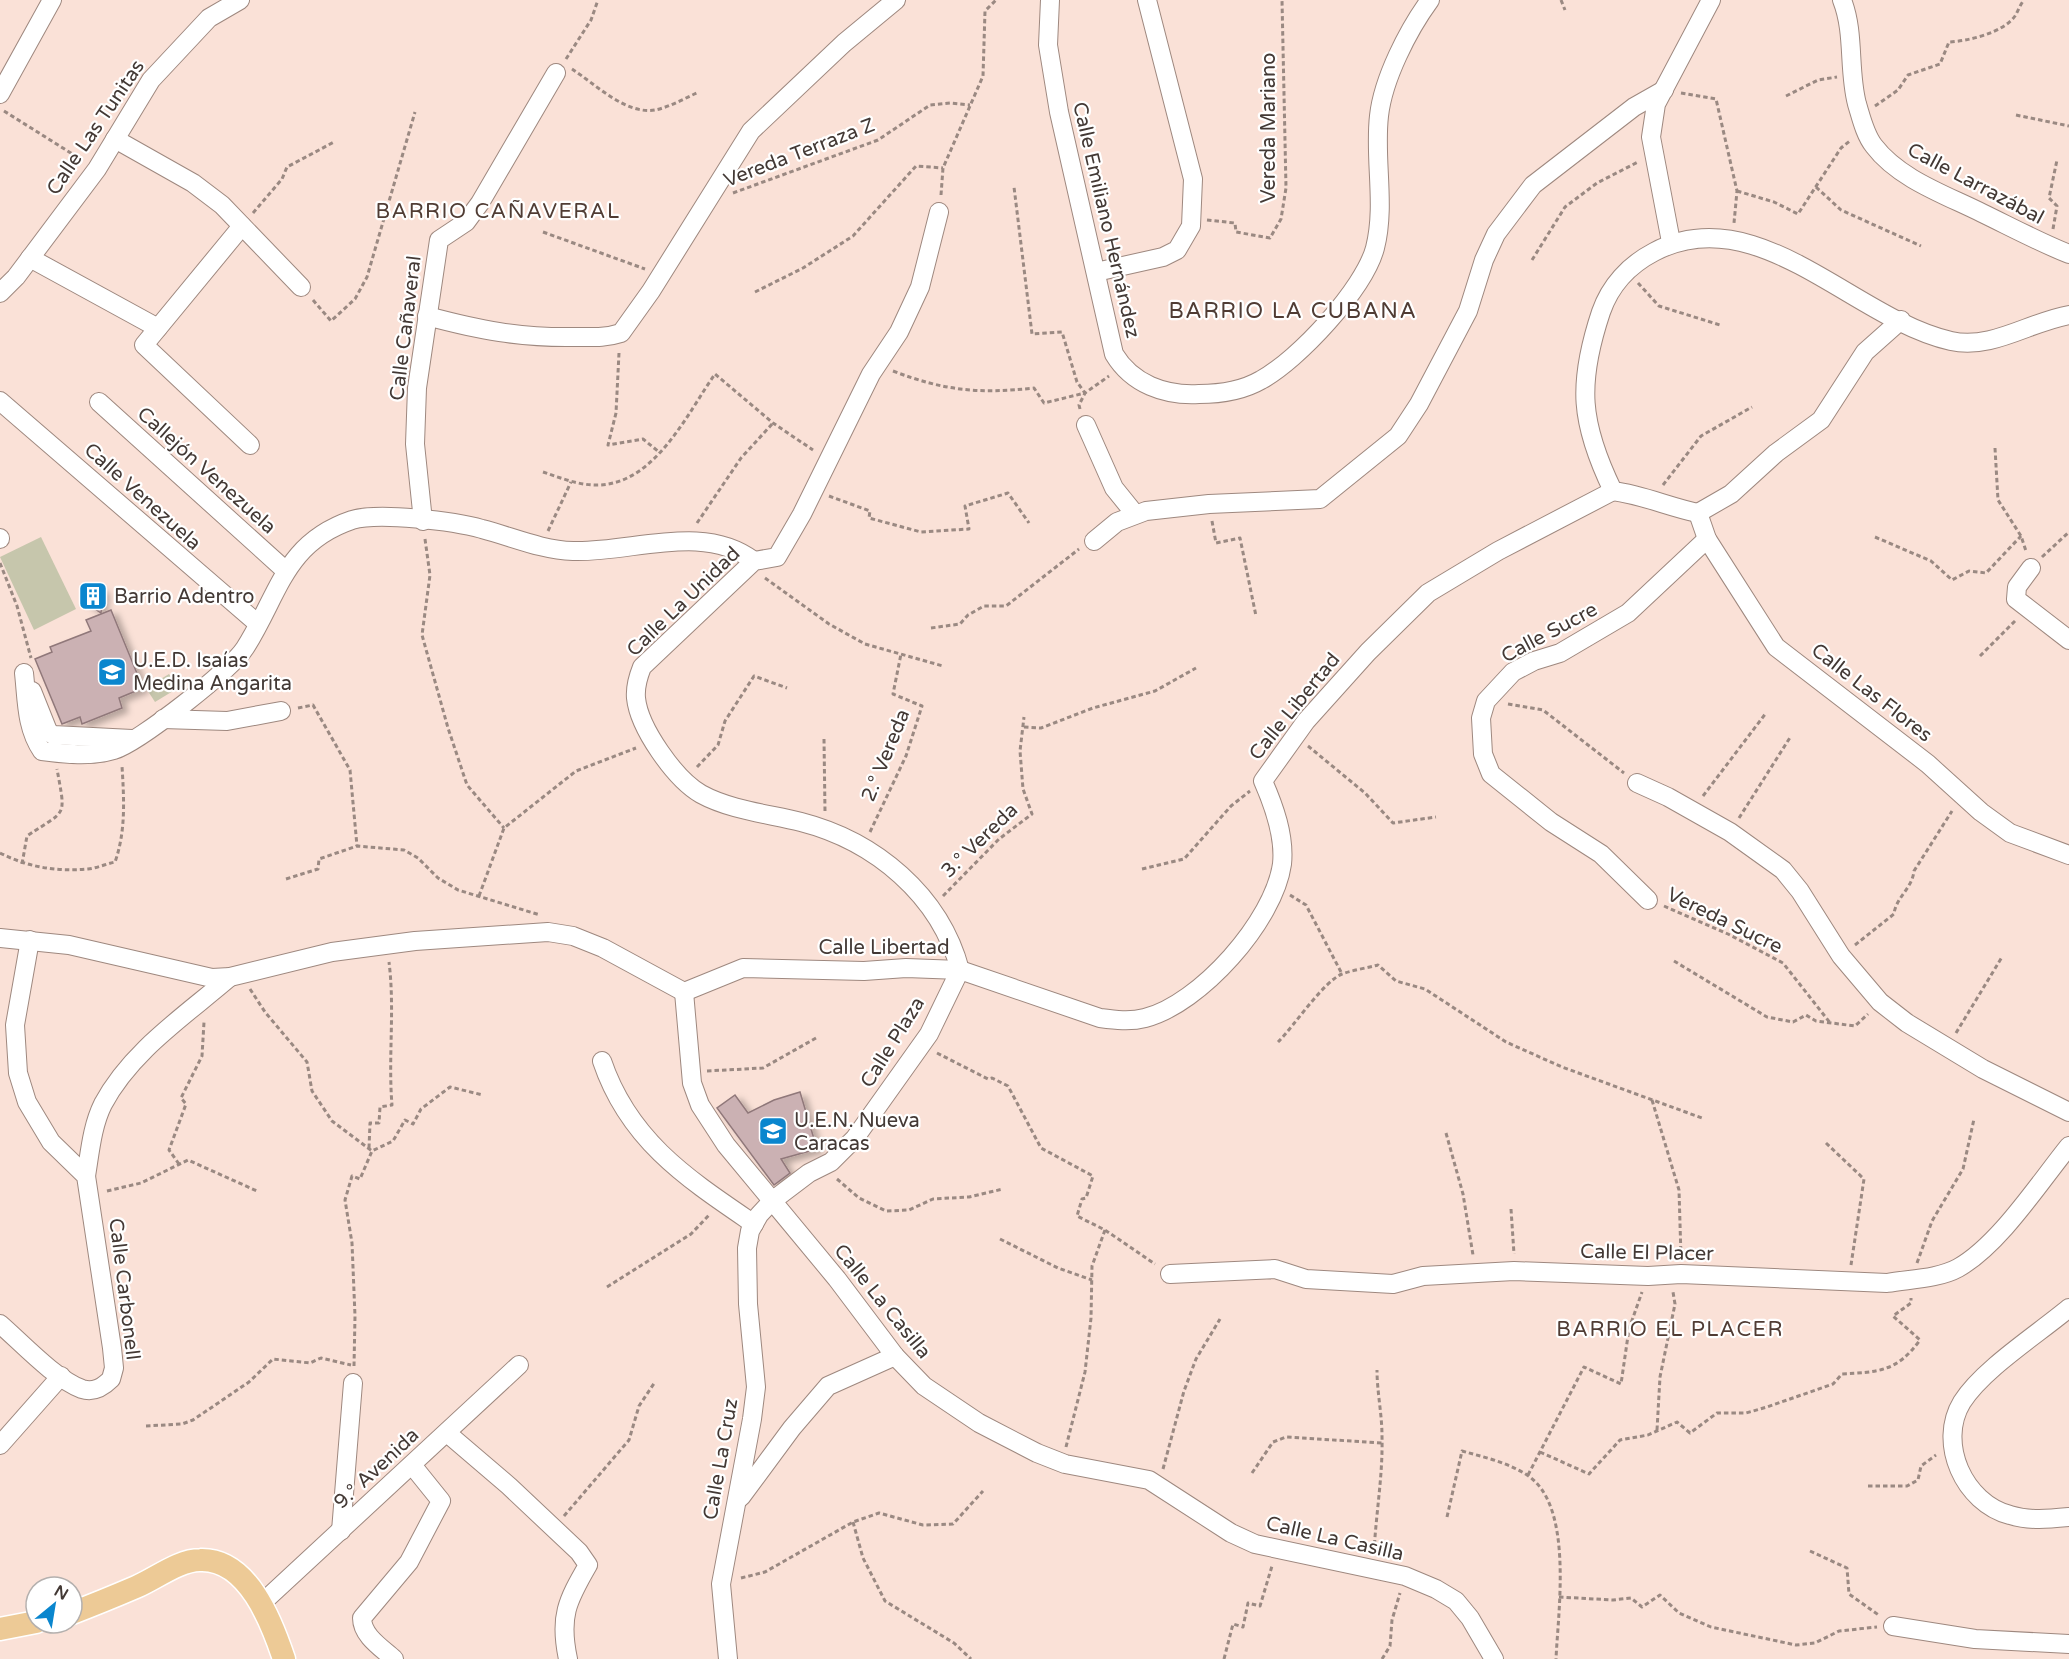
<svg xmlns="http://www.w3.org/2000/svg" width="2069" height="1659" viewBox="0 0 2069 1659" font-family="'Varela Round',sans-serif">
<style>
.green{fill:#c6c6ac}
.building{fill:#cbb1b3;stroke:#90787a;stroke-width:1.5;filter:url(#shadow)}
.lines{fill:none;stroke-linecap:round;stroke-linejoin:round}
.minor-casing{stroke:#9e887f;stroke-width:20}
.major-casing{stroke:#fff;stroke-width:25}
.path{stroke:#9a8982;stroke-width:3;stroke-dasharray:4.5 3;stroke-linecap:butt}
.minor{stroke:#fff;stroke-width:18}
.major{stroke:#edca96;stroke-width:22}
.labels{text-anchor:middle;stroke-width:4.5;stroke-linejoin:round;paint-order:stroke}
.street-label{font-size:20px;fill:#433935;stroke:#fff}
.poi-label{font-size:20px;fill:#433935;stroke:#fff;text-anchor:start}
.neighbourhood-label{font-size:21px;letter-spacing:1.5px;fill:#503c34;stroke:#fff}
.quarter-label{font-size:22px;letter-spacing:1.5px;fill:#503c34;stroke:#fff}
</style>
<defs>
<filter id="shadow"><feDropShadow dx="6" dy="4" stdDeviation="3" flood-color="#0004"/></filter>
</defs>
<rect width="100%" height="100%" fill="#fae1d7"/>
<g class="green">
<path d="M41,537L76,609L34,630L0,557Z"/>
<path d="M169,674L178,688L155,702L146,688Z"/>
</g>
<g class="building">
<path d="M94,585L103,591L101,613L83,601V589Z"/>
<path d="M111,610L143,688L119,698L122,708L82,724L80,717L62,724L35,659L52,652L50,647L91,631L86,620Z"/>
<path d="M800,1092L817,1149L781,1159L790,1173L774,1185L717,1108L735,1095L748,1113L774,1100Z"/>
</g>
<g class="lines">
<g class="minor-casing">
<g id="minor">
<path d="M1050,0L1048,45L1059,112L1114,354C1132,384 1165,396 1199,394C1220,394 1242,391 1261,380C1298,360 1364,289 1375,248C1386,205 1374,159 1379,116C1383,79 1408,30 1430,0"/>
<path d="M1842,0C1855,33 1848,70 1857,104C1861,117 1865,135 1874,146C1899,179 1946,195 1982,213C2011,227 2039,242 2069,254"/>
<path d="M0,94L52,0"/>
<path d="M115,139L193,183L222,205L301,287"/>
<path d="M939,212L920,287L899,332L871,374L802,514L777,557L754,561L642,667C638,677 635,687 636,698C639,728 675,779 701,794C730,810 769,814 801,822C875,841 940,895 960,970"/>
<path d="M242,226L144,345L250,445"/>
<path d="M1671,242L1651,137L1656,104L1711,0"/>
<path d="M30,258L158,328"/>
<path d="M1096,272L1163,257L1177,250L1191,226L1193,179L1147,0"/>
<path d="M0,293L16,277L97,169L151,80L209,18L240,0"/>
<path d="M427,316C479,330 520,338 575,337C591,337 606,338 621,333L651,291L751,131L844,43L896,0"/>
<path d="M0,401L257,623"/>
<path d="M99,402L286,571"/>
<path d="M1086,425L1114,488L1135,514"/>
<path d="M1698,513C1669,507 1643,495 1613,491C1580,423 1577,384 1601,312C1610,286 1629,265 1654,252C1757,197 1855,320 1951,341C1992,350 2029,322 2069,315"/>
<path d="M1698,513L1707,539L1776,647L1928,764L1981,812L2010,833L2069,855"/>
<path d="M1698,513L1731,494L1776,453L1821,420L1865,352L1901,320"/>
<path d="M423,521L415,444L417,388L439,240L466,222L480,203L556,73"/>
<path d="M0,538V539"/>
<path d="M1094,541L1117,522L1146,511L1209,504L1320,499L1398,436L1419,404L1468,311L1484,260L1496,234L1533,185L1634,107L1664,90"/>
<path d="M2031,568L2017,587L2016,599L2069,640"/>
<path d="M24,673C27,700 26,728 42,751C64,754 91,757 114,750C139,742 231,670 245,648C279,595 284,543 352,520C378,512 454,521 482,529C513,537 541,550 573,551C632,553 703,522 754,561"/>
<path d="M32,691L48,731L53,735L132,739"/>
<path d="M163,719L227,721L281,711"/>
<path d="M1637,783L1668,797L1730,832L1783,870L1800,891L1841,956L1880,1002L1907,1023L1983,1069L2069,1112"/>
<path d="M1648,900L1601,854L1551,822L1491,774L1483,754L1481,718L1486,701L1513,672L1534,661L1560,653L1628,613L1707,539"/>
<path d="M0,938L69,945L212,978L230,977L332,952L415,941L548,932L573,936L603,948L684,992"/>
<path d="M684,992L743,968L864,971L906,968L960,970L1100,1018C1115,1020 1130,1022 1145,1018C1200,1004 1274,921 1282,864C1285,836 1274,806 1263,781L1306,721L1368,652L1428,593L1498,551L1613,491"/>
<path d="M684,992L692,1083L700,1105L726,1145L837,1279L895,1356L924,1386L979,1423L1037,1453L1065,1464L1149,1480L1231,1533L1255,1544L1405,1576L1436,1589L1456,1601L1470,1618L1494,1659"/>
<path d="M602,1061C629,1141 688,1179 754,1224"/>
<path d="M86,1176C90,1152 92,1126 103,1104C131,1051 186,1015 230,977"/>
<path d="M1170,1274L1275,1269L1306,1279L1393,1284L1423,1276L1514,1271L1648,1276L1681,1274L1887,1283C1909,1279 1938,1279 1958,1268C1999,1245 2039,1183 2069,1146"/>
<path d="M2069,1308C2038,1334 1983,1369 1962,1402C1937,1443 1964,1503 2010,1515C2029,1521 2049,1519 2069,1517"/>
<path d="M0,1324C22,1343 55,1379 82,1389C94,1393 103,1387 111,1379L114,1368L112,1348L86,1176L51,1142L27,1102L18,1073L15,1025L30,940"/>
<path d="M447,1433L509,1486L579,1552L588,1565C567,1601 559,1617 568,1659"/>
<path d="M0,1445L61,1376"/>
<path d="M741,1497L792,1428L828,1386L895,1356"/>
<path d="M341,1531L353,1383"/>
<path d="M262,1603L519,1365"/>
<path d="M1893,1626L1975,1639L2069,1644"/>
<path d="M394,1659C382,1648 362,1636 362,1618L409,1562L441,1501L412,1465"/>
<path d="M728,1659L721,1584L752,1419L756,1387L748,1304L747,1248L750,1231L759,1215L772,1201L809,1173L831,1162L855,1138L929,1034L960,970"/>
</g>
</g>
<g class="major-casing">
<g id="major">
<path d="M72,1613C93,1605 115,1596 136,1587C155,1579 179,1560 200,1560C248,1558 272,1623 284,1659"/>
<path d="M0,1629L36,1622"/>
</g>
</g>
<g class="path">
<path d="M1561,0L1565,10"/>
<path d="M566,59L591,20L598,0"/>
<path d="M572,69C595,84 626,115 655,110C670,107 685,98 699,92"/>
<path d="M1681,93L1716,99L1737,191L1734,223"/>
<path d="M1786,96L1818,80L1837,77"/>
<path d="M1875,106L1898,90L1908,75L1940,64L1949,42C1968,41 2003,33 2015,16C2018,11 2020,5 2024,0"/>
<path d="M4,111L82,160"/>
<path d="M2016,115L2069,126"/>
<path d="M1816,187L1841,210L1921,246"/>
<path d="M1737,191L1774,202L1798,214L1841,148L1851,140"/>
<path d="M733,193L878,140L930,105L950,103L970,105"/>
<path d="M941,195L943,168L983,76L985,11L996,0"/>
<path d="M253,213L282,179L287,167L334,142"/>
<path d="M1207,220L1235,223L1236,232L1270,238L1281,219L1286,188L1282,0"/>
<path d="M2053,229L2057,206L2049,198L2057,160"/>
<path d="M543,232L645,269"/>
<path d="M1532,260L1565,207L1597,183L1638,162"/>
<path d="M1638,283L1659,306L1720,325"/>
<path d="M755,292L803,268L853,236L916,166L943,168"/>
<path d="M313,300L331,321L355,299L367,277L415,112"/>
<path d="M619,353L616,413L608,445L643,439L659,452"/>
<path d="M893,371C945,391 979,394 1034,388L1044,403L1085,393L1077,382L1062,332L1032,334L1014,187"/>
<path d="M1080,409L1079,405L1085,393L1109,376"/>
<path d="M1995,448L1998,500L2021,536L2026,551"/>
<path d="M543,472C561,478 580,486 600,485C656,482 687,414 715,374L773,423L813,450"/>
<path d="M1663,485L1701,436L1752,407"/>
<path d="M829,496L870,511L869,518L921,532L969,529L965,506L1008,493L1029,523"/>
<path d="M1212,521L1216,543L1240,538L1256,616"/>
<path d="M697,523L741,458L773,423"/>
<path d="M548,531L571,482"/>
<path d="M1875,537L1931,561L1952,580L1969,571L1986,573L2021,536"/>
<path d="M425,539L430,575L422,635L448,728L467,785L504,828"/>
<path d="M2042,557L2069,532"/>
<path d="M0,563L17,606L31,658"/>
<path d="M765,578L829,624L865,644L943,666"/>
<path d="M931,628L960,624L968,615L984,606H1006L1079,549"/>
<path d="M1980,656L2017,619"/>
<path d="M1508,704L1543,710L1624,773"/>
<path d="M298,708L313,705L350,770L357,846"/>
<path d="M1024,727L1041,728L1093,708L1155,691L1196,668"/>
<path d="M824,739L825,812"/>
<path d="M1308,746L1365,793L1393,823L1436,817"/>
<path d="M697,767L718,745L725,721L754,676L787,688"/>
<path d="M1703,796L1766,713"/>
<path d="M1739,818L1791,736"/>
<path d="M870,832L906,756L922,706L893,694L901,654"/>
<path d="M0,853C28,867 56,872 88,869C97,868 106,864 115,862C126,831 124,799 122,766"/>
<path d="M22,864L27,836C67,809 66,819 57,769"/>
<path d="M1142,869L1184,859L1231,806L1250,791"/>
<path d="M286,879L318,869L319,859L357,846L404,850L418,858L438,878L458,890L540,915"/>
<path d="M1290,895L1306,905L1342,974"/>
<path d="M479,896L504,828L576,771L636,748"/>
<path d="M943,896L999,839L1032,814L1023,789L1020,751L1024,717"/>
<path d="M1664,906L1728,934L1783,963L1831,1024"/>
<path d="M1855,945L1894,914C1896,897 1912,889 1914,871L1952,811"/>
<path d="M1674,961L1767,1017L1793,1022L1806,1015L1816,1021L1855,1026L1868,1014"/>
<path d="M250,989L265,1012L307,1062L312,1091L332,1121L372,1151"/>
<path d="M1956,1033L2002,957"/>
<path d="M1278,1042C1295,1025 1323,982 1342,974C1353,970 1367,968 1378,965L1396,981L1425,989L1506,1042L1562,1067L1702,1118"/>
<path d="M937,1053L988,1079L992,1078L1008,1086L1041,1148L1093,1176L1086,1198L1082,1199L1077,1216L1105,1230L1155,1264"/>
<path d="M707,1071L763,1068L816,1038"/>
<path d="M1652,1100L1679,1190L1681,1257"/>
<path d="M1446,1133L1463,1194L1473,1255"/>
<path d="M1826,1143L1864,1179L1851,1265"/>
<path d="M369,1148L370,1123H379L380,1107L392,1105C388,1057 395,1010 389,962"/>
<path d="M179,1164L169,1150L186,1104L181,1098L202,1056L204,1022"/>
<path d="M837,1179L859,1198L886,1211L909,1210L933,1199L969,1197L1003,1189"/>
<path d="M107,1191L141,1183L188,1160L257,1191"/>
<path d="M1511,1209L1514,1254"/>
<path d="M1000,1239L1058,1268L1092,1280"/>
<path d="M1917,1263L1932,1221L1963,1169L1974,1119"/>
<path d="M607,1287L691,1234L710,1214"/>
<path d="M354,1366L355,1316L352,1243L345,1200L352,1176L360,1179L372,1151L393,1141L405,1120L413,1124L421,1109L450,1087L483,1095"/>
<path d="M146,1426L182,1424L193,1420L249,1382L273,1359L310,1363L321,1358L351,1365"/>
<path d="M1657,1430L1660,1377L1675,1304L1673,1292"/>
<path d="M1066,1447L1085,1372L1091,1318L1092,1266L1105,1230"/>
<path d="M1540,1452L1589,1474L1620,1440L1648,1435L1677,1422L1690,1433L1717,1413H1746L1767,1407L1833,1384L1842,1374C1878,1372 1897,1372 1920,1340L1893,1316L1911,1303V1298"/>
<path d="M1163,1469L1184,1391L1196,1359L1220,1319"/>
<path d="M1252,1473L1273,1442L1286,1437L1382,1443"/>
<path d="M1528,1475L1584,1367L1621,1384L1629,1329L1642,1292"/>
<path d="M1868,1486H1907L1918,1480L1921,1466L1936,1455"/>
<path d="M564,1516L629,1440L639,1406L655,1382"/>
<path d="M1447,1517L1462,1451C1483,1457 1507,1462 1527,1475C1574,1505 1558,1611 1556,1659"/>
<path d="M853,1522L863,1558L885,1601L954,1643L971,1659"/>
<path d="M1810,1551L1847,1568L1849,1594L1880,1616"/>
<path d="M1374,1552C1376,1513 1383,1475 1382,1436C1382,1414 1377,1392 1377,1370"/>
<path d="M741,1578L765,1572L853,1522L879,1513L923,1525L953,1524L983,1491"/>
<path d="M1559,1597L1613,1600L1631,1598L1642,1607L1660,1595L1679,1613L1711,1627L1796,1645L1815,1643L1839,1631L1877,1627"/>
<path d="M1224,1659L1233,1624L1243,1627L1248,1603L1260,1606L1272,1566"/>
<path d="M1382,1659L1390,1646L1392,1620L1400,1593"/>
</g>
<use href="#minor" class="minor"/>
<use href="#major" class="major"/>
</g>
<defs>
<g id="building-square" transform="scale(1.5)"><rect x="-9" y="-9" width="18" height="18" rx="4" fill="#0a86ce" stroke="#fff"/><path d="M-4-6H4V6H1V3H-1V6H-4ZM-2.5-4.3h1.7v1.8h-1.7ZM.8-4.3h1.7v1.8H.8ZM-2.5-1h1.7V.8h-1.7ZM.8-1h1.7V.8H.8Z" fill="#fff"/></g>
<g id="school-square" transform="scale(1.5)"><rect x="-9" y="-9" width="18" height="18" rx="4" fill="#0a86ce" stroke="#fff"/><path d="M0-5L7-2L0 1L-7-2ZM-4 1L0 2.5L4 1V4Q0 6-4 4Z" fill="#fff"/></g>
</defs>
<g fill-rule="evenodd">
<use href="#building-square" x="93" y="596"/>
<use href="#school-square" x="112" y="672"/>
<use href="#school-square" x="773" y="1131"/>
</g>
<g class="labels">
<g class="street-label">
<text transform="translate(95 127) rotate(-56)" y="7">Calle Las Tunitas</text>
<text transform="translate(1268 128) rotate(-90)" y="7">Vereda Mariano</text>
<text transform="translate(799 152) rotate(-21)" y="7">Vereda Terraza Z</text>
<text transform="translate(1976 183) rotate(28)" y="7">Calle Larrazábal</text>
<text transform="translate(1107 220) rotate(77)" y="7">Calle Emiliano Hernández</text>
<text transform="translate(405 328) rotate(-83)" y="7">Calle Cañaveral</text>
<text transform="translate(207 470) rotate(42)" y="7">Callejón Venezuela</text>
<text transform="translate(143 496) rotate(42)" y="7">Calle Venezuela</text>
<text transform="translate(683 601) rotate(-44)" y="7">Calle La Unidad</text>
<text transform="translate(1549 632) rotate(-28)" y="7">Calle Sucre</text>
<text transform="translate(1872 692) rotate(38)" y="7">Calle Las Flores</text>
<text transform="translate(1294 706) rotate(-51)" y="7">Calle Libertad</text>
<text transform="translate(885 755) rotate(-68)" y="7">2.° Vereda</text>
<text transform="translate(979 840) rotate(-44)" y="7">3.° Vereda</text>
<text transform="translate(1725 920) rotate(26)" y="7">Vereda Sucre</text>
<text x="884" y="954">Calle Libertad</text>
<text transform="translate(892 1042) rotate(-58)" y="7">Calle Plaza</text>
<text transform="translate(1647 1252) rotate(1)" y="7">Calle El Placer</text>
<text transform="translate(125 1289) rotate(83)" y="7">Calle Carbonell</text>
<text transform="translate(883 1301) rotate(51)" y="7">Calle La Casilla</text>
<text transform="translate(720 1459) rotate(-80)" y="7">Calle La Cruz</text>
<text transform="translate(376 1468) rotate(-43)" y="7">9.° Avenida</text>
<text transform="translate(1335 1538) rotate(13)" y="7">Calle La Casilla</text>
</g>
<g class="poi-label">
<text x="114" y="603">Barrio Adentro</text>
<text x="133" y="667">U.E.D. Isaías<tspan x="133" dy="23">Medina Angarita</tspan></text>
<text x="794" y="1127">U.E.N. Nueva<tspan x="794" dy="23">Caracas</tspan></text>
</g>
<g class="neighbourhood-label">
<text x="498" y="218">BARRIO CAÑAVERAL</text>
<text x="1670" y="1336">BARRIO EL PLACER</text>
</g>
<g class="quarter-label">
<text x="1293" y="318">BARRIO LA CUBANA</text>
</g>
</g>
<g transform="translate(54 1605) rotate(30)"><circle r="28" fill="#ffffff" stroke="#b4b0ae" stroke-width="1.5"/>
<path d="M0-4.5L10 22L0 15L-10 22Z" fill="#0a86ce"/>
<text y="-9" font-size="16" font-weight="bold" text-anchor="middle" fill="#433935">N</text>
</g>
</svg>
